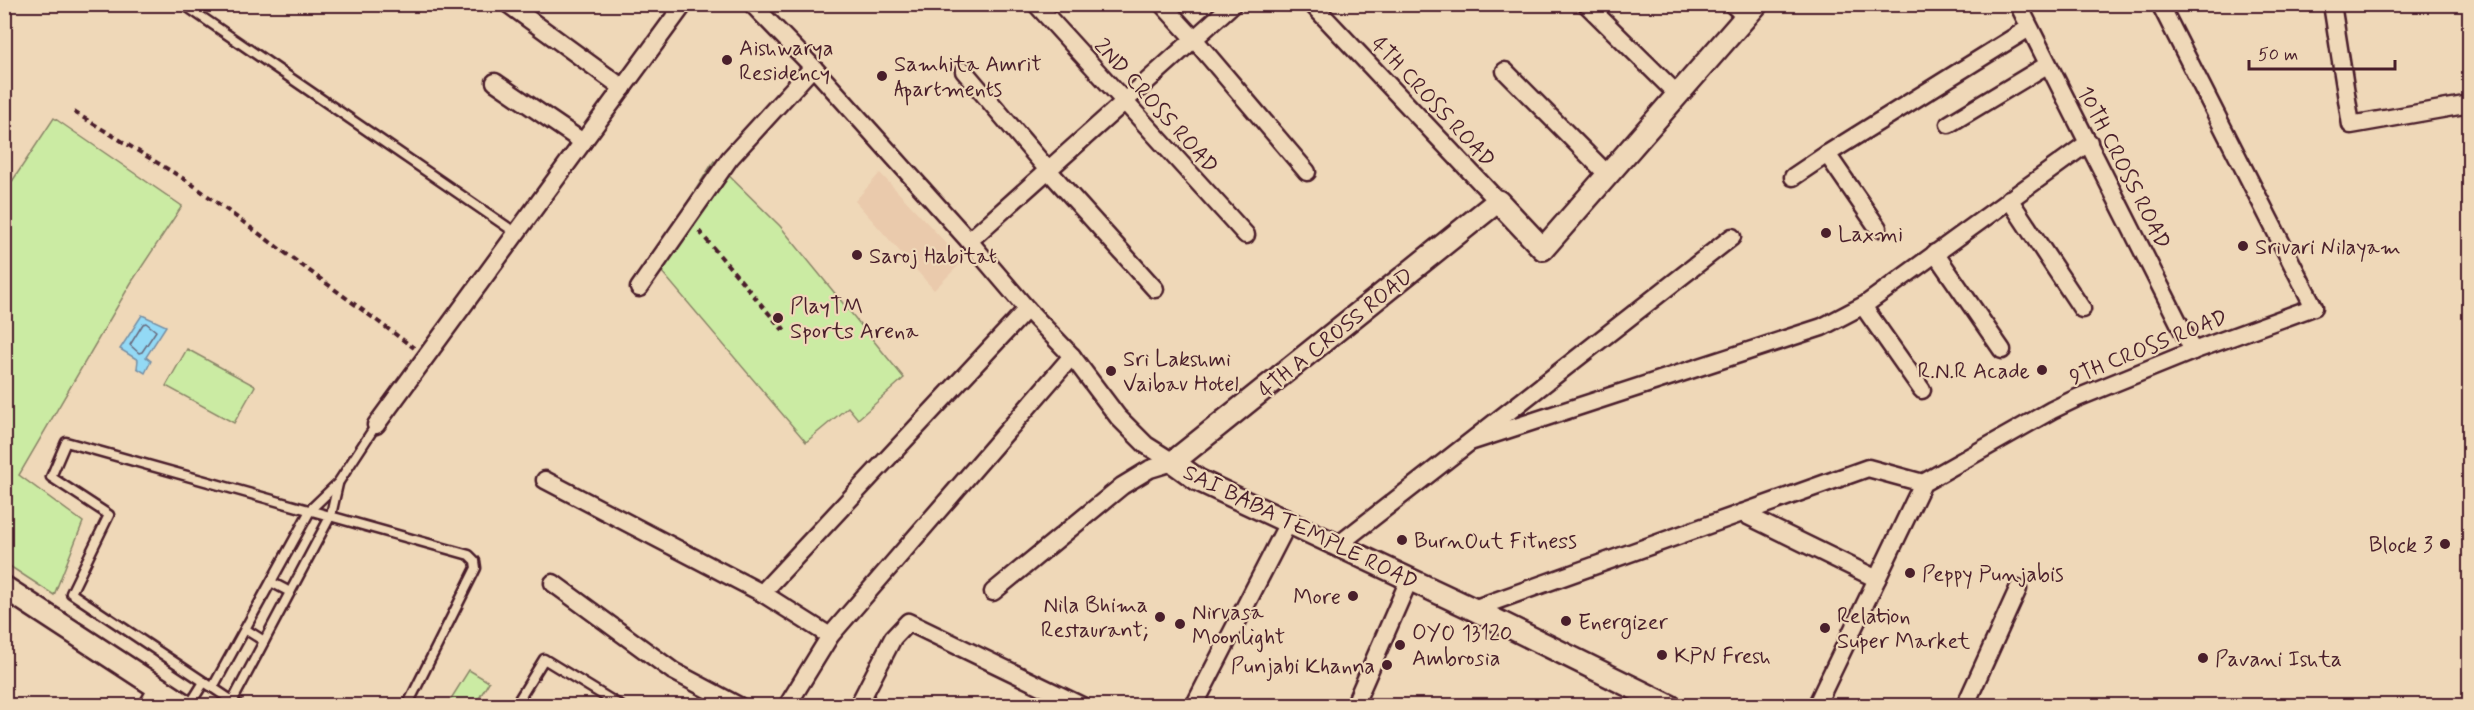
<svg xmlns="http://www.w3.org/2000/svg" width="2474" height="710" viewBox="0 0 2474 710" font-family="Mynerve,sans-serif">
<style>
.built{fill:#eacaac}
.green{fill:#cbeba3;stroke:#8a8567;stroke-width:1.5}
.water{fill:#93d9f5;stroke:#768fa4;stroke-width:1.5}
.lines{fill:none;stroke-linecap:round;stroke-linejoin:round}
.shore{stroke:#67697c;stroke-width:1.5}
.service-casing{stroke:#4a1f2b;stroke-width:13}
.minor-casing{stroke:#4a1f2b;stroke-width:21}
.tertiary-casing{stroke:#4a1f2b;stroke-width:26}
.path{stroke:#4a1f2b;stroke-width:4;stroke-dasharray:6 4.5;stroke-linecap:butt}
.service{stroke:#efd8b8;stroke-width:8}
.minor{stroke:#efd8b8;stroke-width:16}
.tertiary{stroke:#efd8b8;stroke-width:21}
.poi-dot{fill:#4a1f2b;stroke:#efd8b8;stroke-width:2}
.labels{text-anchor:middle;stroke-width:4.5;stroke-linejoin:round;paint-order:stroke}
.poi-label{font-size:22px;fill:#4a1f2b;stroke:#efd8b8;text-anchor:start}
.street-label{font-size:22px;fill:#4a1f2b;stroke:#efd8b8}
</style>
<rect width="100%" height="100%" fill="#efd8b8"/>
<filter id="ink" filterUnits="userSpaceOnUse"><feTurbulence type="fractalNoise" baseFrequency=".0167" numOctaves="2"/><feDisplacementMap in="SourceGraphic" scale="12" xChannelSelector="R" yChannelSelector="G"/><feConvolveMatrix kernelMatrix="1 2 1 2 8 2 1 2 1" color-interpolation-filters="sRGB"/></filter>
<g filter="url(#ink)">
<path class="built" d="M880,173L963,261L934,290L855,201Z"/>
<g class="green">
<path d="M54,118L182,206L131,283L19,475L83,522L54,595L5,563L4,188L7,189Z"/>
<path d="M714,161L780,226L904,378L858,419L848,407L806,442L651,259Z"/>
<path d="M187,349L255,386L234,423L166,386Z"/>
<path d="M469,670L489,682L475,705H447Z"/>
</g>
<path class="water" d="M142,315L166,326L146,357L151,361L145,373L137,368L138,360L120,349Z"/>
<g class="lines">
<path class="shore" d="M146,323L156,331L142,352L139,353L130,345L143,324Z"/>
<g class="service-casing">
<g id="service">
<path d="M183,4L516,233"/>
<path d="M271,582L290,592"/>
<path d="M245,629L264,641"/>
<path d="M213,687L311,509L338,483L376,425"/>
<path d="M233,700L331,515L338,484"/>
<path d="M143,706L154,686"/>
<path d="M189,706L204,682"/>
<path d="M240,706L71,593L109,515L51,477L66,442L469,555L475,561L476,568L407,706"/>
<path d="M515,706L544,659L621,706"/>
</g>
</g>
<g class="minor-casing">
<g id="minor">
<path d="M508,4L623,88"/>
<path d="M752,4L813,67L969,241L1027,309L1072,356L1118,417L1146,445L1173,462"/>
<path d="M1036,4L1246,235"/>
<path d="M1162,4L1194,39L1307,172"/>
<path d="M1312,4L1498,201"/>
<path d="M1586,4L1678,95"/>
<path d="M1732,4L1746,17"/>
<path d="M2018,4L2193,351"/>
<path d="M2332,4L2351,125L2470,104"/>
<path d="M964,71L1048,170L1155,289"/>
<path d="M1505,71L1608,175"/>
<path d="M495,82L583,142"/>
<path d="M1949,124L2047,65"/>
<path d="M1827,154L1878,228"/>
<path d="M1793,177L1827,154L2029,28"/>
<path d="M2009,199L2082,309"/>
<path d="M969,241L1233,4"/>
<path d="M1935,253L2002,350"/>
<path d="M639,288L730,158L813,67"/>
<path d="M1863,306L1922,390"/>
<path d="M376,425L684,4"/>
<path d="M1473,441L1822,327L1866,304L2089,142"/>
<path d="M545,480L762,593L830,636"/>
<path d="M1742,513L1877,579"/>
<path d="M1338,545L1732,237"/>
<path d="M553,583L673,671L739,706"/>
<path d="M993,592L1122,486L1150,469L1173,462"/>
<path d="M762,593L1027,309"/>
<path d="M1473,609L1868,468L1923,483"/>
<path d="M787,706L830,636L1072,356"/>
<path d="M858,706L893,638L908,622L1082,706"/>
<path d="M1194,706L1288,523"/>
<path d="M1354,706L1409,580"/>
<path d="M1816,706L1923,483L2052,410L2077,398L2193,351L2314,307L2160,4"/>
<path d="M1965,706L2018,589"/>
</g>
</g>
<g class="tertiary-casing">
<g id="tertiary">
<path d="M4,587L186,706"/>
<path d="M1670,706L1473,609L1198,480L1173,462L1498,201L1543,249L1757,4"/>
</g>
</g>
<g class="path">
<path d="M74,112L189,182L414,348"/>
<path d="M699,231L782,329L788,325"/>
</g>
<use href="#service" class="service"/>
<use href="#minor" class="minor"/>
<use href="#tertiary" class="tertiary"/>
</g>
</g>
<g class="poi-dot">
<circle cx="727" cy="60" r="6"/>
<circle cx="882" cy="76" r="6"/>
<circle cx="1826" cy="233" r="6"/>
<circle cx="2243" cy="246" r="6"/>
<circle cx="857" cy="255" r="6"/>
<circle cx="778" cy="318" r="6"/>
<circle cx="2042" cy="370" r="6"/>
<circle cx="1111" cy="371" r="6"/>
<circle cx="1402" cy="540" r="6"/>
<circle cx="2445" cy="544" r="6"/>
<circle cx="1910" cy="573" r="6"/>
<circle cx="1353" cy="596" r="6"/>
<circle cx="1160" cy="617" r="6"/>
<circle cx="1566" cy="621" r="6"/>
<circle cx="1180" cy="624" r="6"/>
<circle cx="1825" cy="628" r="6"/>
<circle cx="1400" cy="645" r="6"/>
<circle cx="1662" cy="655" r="6"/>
<circle cx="2203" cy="658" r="6"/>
<circle cx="1387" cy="665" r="6"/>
</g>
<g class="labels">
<g class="poi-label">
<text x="739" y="55">Aishwarya<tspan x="739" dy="25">Residency</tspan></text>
<text x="894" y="71">Samhita Amrit<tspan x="894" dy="25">Apartments</tspan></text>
<text x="1838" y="241">Laxmi</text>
<text x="2255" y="254">Srivari Nilayam</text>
<text x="869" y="263">Saroj Habitat</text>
<text x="790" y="313">PlayTM<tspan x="790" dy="25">Sports Arena</tspan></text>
<text x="1123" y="366">Sri Lakshmi<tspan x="1123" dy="25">Vaibav Hotel</tspan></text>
<text x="2030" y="378" text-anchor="end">R.N.R Acade</text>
<text x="1414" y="548">BurnOut Fitness</text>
<text x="2433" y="552" text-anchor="end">Block 3</text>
<text x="1922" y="581">Peppy Punjabis</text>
<text x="1341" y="604" text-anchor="end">More</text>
<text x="1148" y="612" text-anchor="end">Nila Bhima<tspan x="1148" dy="25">Restaurant;</tspan></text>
<text x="1192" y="619">Nirvasa<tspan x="1192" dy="25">Moonlight</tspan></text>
<text x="1837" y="623">Relation<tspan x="1837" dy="25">Super Market</tspan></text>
<text x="1578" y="629">Energizer</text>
<text x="1412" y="640">OYO 13120<tspan x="1412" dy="25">Ambrosia</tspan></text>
<text x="1674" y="663">KPN Fresh</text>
<text x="2215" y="666">Pavani Ishta</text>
<text x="1375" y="673" text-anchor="end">Punjabi Khanna</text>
</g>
<g class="street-label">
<text transform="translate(1434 101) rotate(47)" y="8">4TH CROSS ROAD</text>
<text transform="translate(1157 105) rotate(48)" y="8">2ND CROSS ROAD</text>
<text transform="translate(2125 167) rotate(63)" y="8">10TH CROSS ROAD</text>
<text transform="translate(1335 332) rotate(-39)" y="8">4TH A CROSS ROAD</text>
<text transform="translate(2148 346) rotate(-22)" y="8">9TH CROSS ROAD</text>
<text transform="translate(1301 526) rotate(26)" y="8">SAI BABA TEMPLE ROAD</text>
</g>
</g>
<rect width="2474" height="710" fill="none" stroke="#efd8b8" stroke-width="24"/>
<rect x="12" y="12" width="2450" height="686" fill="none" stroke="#4a1f2b" stroke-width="2" filter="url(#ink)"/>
<path d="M2249 60v9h146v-9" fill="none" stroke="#4a1f2b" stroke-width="3"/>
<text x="2258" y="60" font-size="18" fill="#4a1f2b" stroke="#efd8b8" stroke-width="4.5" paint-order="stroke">50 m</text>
</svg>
